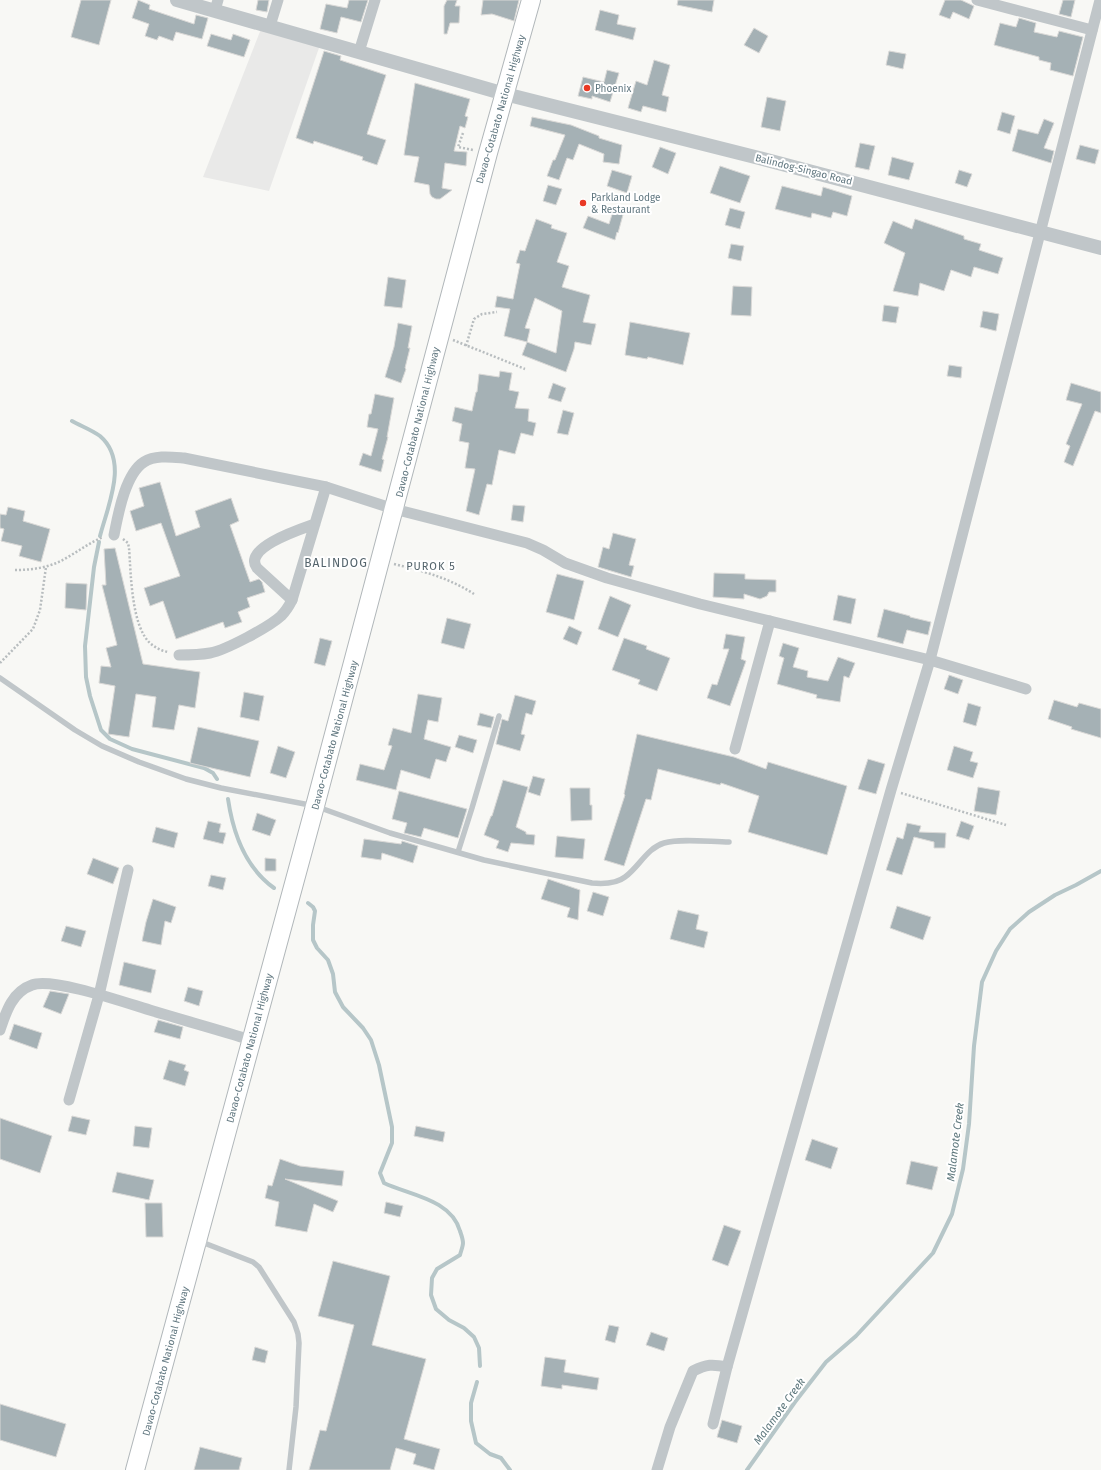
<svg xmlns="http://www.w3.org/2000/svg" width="1101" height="1470" viewBox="0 0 1101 1470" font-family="'Fira Sans',sans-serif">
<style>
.built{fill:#e9e9e8}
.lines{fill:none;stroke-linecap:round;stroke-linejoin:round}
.stream{stroke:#b6c6c8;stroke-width:4}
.building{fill:#a5b1b5;stroke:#dad9d7}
.trunk-casing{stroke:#b1b7ba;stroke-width:20}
.path{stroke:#b8bdbf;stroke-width:2.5;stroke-dasharray:2 2;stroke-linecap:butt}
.service{stroke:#c0c6c9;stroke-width:5.5}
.minor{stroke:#c0c6c9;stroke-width:11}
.tertiary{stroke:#c0c6c9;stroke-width:14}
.trunk{stroke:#fff;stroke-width:18}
.poi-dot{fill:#e93924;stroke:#fff;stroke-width:1.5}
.labels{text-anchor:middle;stroke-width:4;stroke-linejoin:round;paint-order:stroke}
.poi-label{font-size:10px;fill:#627881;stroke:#fff;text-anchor:start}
.street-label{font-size:10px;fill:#627881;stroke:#fff}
.neighbourhood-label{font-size:11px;letter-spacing:1px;fill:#54646c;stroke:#fff}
.water-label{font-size:11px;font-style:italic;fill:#5d777c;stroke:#fff}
.quarter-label{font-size:12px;letter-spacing:1px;fill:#54646c;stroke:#fff}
</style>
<rect width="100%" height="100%" fill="#f8f8f5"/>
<path class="built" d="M261,29L320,45L269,191L203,177Z"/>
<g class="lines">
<g class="stream">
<path d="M72,421C81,426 92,430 100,436C129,461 108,505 100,536"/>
<path d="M99,542L94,567L85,646L86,677L90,696L101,730L110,739L132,749L204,768L213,773L217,779"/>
<path d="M228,799C233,833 246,868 274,888"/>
<path d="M308,903L313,907L315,911L313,925V940L317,948L328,960L333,974L335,992L343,1007L363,1028L371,1040L379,1065L392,1127V1143L380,1173L384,1183C409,1195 451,1199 460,1231C461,1234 463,1239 463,1243C463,1246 461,1251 460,1255L437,1269L432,1278L431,1295L436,1309L449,1320L464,1328L474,1337L479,1348L480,1366"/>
<path d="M477,1382L471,1403V1421L476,1443L490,1454L501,1458L510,1470"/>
<path d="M747,1470L795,1402L826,1362L856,1336L933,1253L952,1214L963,1169L969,1124L974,1046L982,982L996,951L1010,929L1029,912L1055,895L1076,885L1101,871"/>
</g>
</g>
<g class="building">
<path d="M81,0H111L99,45L71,37Z"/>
<path d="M138,0L150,5L149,9L194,24L196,15L208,18L202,39L176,32L173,41L159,36L157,40L145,36L149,24L132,18Z"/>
<path d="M258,0H269L267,12L256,10Z"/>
<path d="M349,0H368L361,22L341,17L337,33L320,29L326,4L347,8Z"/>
<path d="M447,0H457L455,6H460L459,23H450L447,34H444V6Z"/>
<path d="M483,0H519L514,21L492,14L481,15Z"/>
<path d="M678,0H714L712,12L677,5Z"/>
<path d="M945,0H961L974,6L969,19L953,12L950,19L939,15Z"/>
<path d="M1063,0H1075L1071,17L1059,14Z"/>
<path d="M600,10L619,15L617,24L636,28L633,40L595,30Z"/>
<path d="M1019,18L1036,23L1034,32L1057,37L1059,31L1083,37L1073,76L1050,70L1051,63L1039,60V57L994,45L1000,23L1016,27Z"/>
<path d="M754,28L768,36L759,53L744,45Z"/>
<path d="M211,34L231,40L233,34L250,40L244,57L207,46Z"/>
<path d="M324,51L341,56L340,60L386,75L367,134L386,140L377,165L362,160L363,157L314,141L313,144L296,138Z"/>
<path d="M889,51L906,54L903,69L886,65Z"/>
<path d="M654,60L670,65L662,95L669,97L666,112L643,106L641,112L628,108L636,81L647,85Z"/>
<path d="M607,70L619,73L610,102L592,96V99L578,96L583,77L604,82Z"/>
<path d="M415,83L470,99L465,116L468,117L465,128L460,126L454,151L467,152L466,166L445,163L442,188L452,190L440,199H436L432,197L430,194L429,185L414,182L419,157L404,155Z"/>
<path d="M767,97L786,101L780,131L761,127Z"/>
<path d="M1002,112L1015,116L1010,134L997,130Z"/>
<path d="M532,117L571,125L599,136V138L622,145L619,164L603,162L604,154L579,144L573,160L567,158L559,180L547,176L553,160H555L565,135L530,126Z"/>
<path d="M1044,119L1054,123L1044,148L1054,151L1051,163L1012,151L1018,129L1038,134Z"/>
<path d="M860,143L875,146L869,170L855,167Z"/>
<path d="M1080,145L1099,150L1095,164L1076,159Z"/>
<path d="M660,147L676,153L668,174L652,167Z"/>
<path d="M892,157L914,163L909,180L888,175Z"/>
<path d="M720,166L750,176L740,203L710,193Z"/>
<path d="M612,170L632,176L627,193L607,186Z"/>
<path d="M959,170L972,174L967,187L955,183Z"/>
<path d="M548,185L562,189L556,205L543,201Z"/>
<path d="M782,186L821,196L823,187L852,196L847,216L833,212L831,218L812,213L811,218L775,209Z"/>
<path d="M614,208L624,211L618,233L617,232L615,240L583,228L588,216L609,224Z"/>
<path d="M730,208L745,212L740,229L725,225Z"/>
<path d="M536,219L552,225L551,228L567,233L557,262L569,266L562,287L590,295L583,322L596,324L591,345L575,342L574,349L566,372L522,355L527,342L556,353L562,311L535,298L525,328L530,329L527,342L504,336L510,309L495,307L497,296L513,299L520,264L516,263L520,250L525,251Z"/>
<path d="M915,219L964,236V239L981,244L979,250L1003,258L998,274L974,267L971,277L951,270L944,291L920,283L918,296L893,291L905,253L884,243L893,221L912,229Z"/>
<path d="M731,244L744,246L741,261L728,258Z"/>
<path d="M388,277L406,280L402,308L384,306Z"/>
<path d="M733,286L752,287L751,316L731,315Z"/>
<path d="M884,305L899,307L896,323L882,321Z"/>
<path d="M983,311L999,314L996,331L980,327Z"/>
<path d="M630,322L690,333L683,365L648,357L647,359L625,355Z"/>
<path d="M398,323L412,326L408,348H410L405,368L406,369L401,383L385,377L394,347Z"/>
<path d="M949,365L962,367L961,378L947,376Z"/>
<path d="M500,371L512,373L509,390L519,392L515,408L529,409L528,421L536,423L533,436L521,433L515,454L499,450L492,485L487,484L479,515L466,511L475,469L465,468L469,443L459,441L462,424L452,421L455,407L472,411L476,392H477L479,374L499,377Z"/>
<path d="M553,383L566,388L561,402L548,398Z"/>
<path d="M1071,383L1101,392V413L1095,411L1073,466L1064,462L1070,446L1066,444L1082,404L1066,400Z"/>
<path d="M375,394L394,398L387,437H388L382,459L384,460L381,472L359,465L363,453L371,456L378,429L367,427L369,414H371Z"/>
<path d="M563,410L574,413L568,435L557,433Z"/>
<path d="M160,482L176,536L200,527L195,511L231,498L239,521L230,525L250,582L259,579L262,582L265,592L247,598L250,607L238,612L242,622L225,628L223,622L176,639L163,601L150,606L144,588L180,576L161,523L136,531L130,511L144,506L139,488Z"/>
<path d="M513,505L525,506L523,522L511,520Z"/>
<path d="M8,507L25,511L23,521L50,529L41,562L19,556L22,546L1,541L4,529L0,528V514L6,515Z"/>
<path d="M613,533L636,539L629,565L634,566L631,577L598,567L603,547L609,549Z"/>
<path d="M115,548L143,664L200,672L195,708L179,705L174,730L152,727L156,697L136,694L129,737L108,734L115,686L99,683L101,666L111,667L106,648L117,645L102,585H106L104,549Z"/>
<path d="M714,573L745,574V579L776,580V592H769L767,596L760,599L744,594V599L713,597Z"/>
<path d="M557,574L584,581L574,620L546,612Z"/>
<path d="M66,583L87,584L86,610L65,608Z"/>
<path d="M838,595L856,599L851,624L833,620Z"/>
<path d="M610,596L631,605L618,637L598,629Z"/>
<path d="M884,609L910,616V617L931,622L928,635L907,630L903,644L877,637Z"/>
<path d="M447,618L471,624L464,649L441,643Z"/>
<path d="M569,626L582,632L577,645L563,639Z"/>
<path d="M726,634L745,637L741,659L746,661L730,706L707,698L712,684L717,685L729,649H723Z"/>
<path d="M320,638L332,641L325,666L314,663Z"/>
<path d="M624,638L647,646L646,649L670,658L657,691L638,684L640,680L612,670Z"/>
<path d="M783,643L799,648L793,667L808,671L807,677L828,681L838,657L855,663L849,678L844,676L840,702L816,698L817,695L777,684L784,658L779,656Z"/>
<path d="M949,675L963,680L958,694L944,689Z"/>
<path d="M244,692L264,696L259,721L240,717Z"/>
<path d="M418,694L442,698L438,722L428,720L424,739L451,747L446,762L436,759L430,779L401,770L396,790L356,780L360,764L384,770L392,746L388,745L393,728L411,733Z"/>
<path d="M515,695L536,701L532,715L526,713L521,734L525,735L520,751L496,744L502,719L508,721Z"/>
<path d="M1054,700L1077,707L1079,703L1101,709V738L1071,729L1072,727L1048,719Z"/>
<path d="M968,703L981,707L976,726L963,722Z"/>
<path d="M480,713L494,717L491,728L477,725Z"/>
<path d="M198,727L259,741L250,777L190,763Z"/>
<path d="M637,734L734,757L766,769L768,762L847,786L827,855L748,832L759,796L721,783L720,785L658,769L651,800L646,799L624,866L604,860L625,795L624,794Z"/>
<path d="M459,735L477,740L473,753L455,747Z"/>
<path d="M278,746L295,752L286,778L270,773Z"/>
<path d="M954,746L973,752L970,761L978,763L973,778L947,770Z"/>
<path d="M868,759L885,764L876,794L858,789Z"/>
<path d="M533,776L545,779L540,796L528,792Z"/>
<path d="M503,780L528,787L516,827L526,832V834L535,835L534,845L511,843L508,852L496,848L499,841L484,835L491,816H492Z"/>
<path d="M978,787L1000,791L996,815L974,811Z"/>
<path d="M570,788H590V805H592V820L571,821Z"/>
<path d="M399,791L467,809L458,838L424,828L421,837L404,833L407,823L392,819Z"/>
<path d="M257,813L276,820L270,836L252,830Z"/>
<path d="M208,821L221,824L219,832L226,833L223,844L203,839Z"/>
<path d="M961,821L974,826L969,840L956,836Z"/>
<path d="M907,823L921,826L919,832L946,833L945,848H934V842L914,837L902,875L886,870L897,837L903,839Z"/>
<path d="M156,827L178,833L174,848L152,842Z"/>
<path d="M557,836L585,839L583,859L555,857Z"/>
<path d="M364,839L401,844L402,841L418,846L413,863L382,853L381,860L361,857Z"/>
<path d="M93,858L119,868L113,884L87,874Z"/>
<path d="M265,858L276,859V871H265Z"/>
<path d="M211,875L226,878L223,890L208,886Z"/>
<path d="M548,879L580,890L578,920L567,917L570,908L541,899Z"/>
<path d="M593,892L609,897L603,916L587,911Z"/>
<path d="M153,899L176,907L171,923L165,921L161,945L142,941L146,922Z"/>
<path d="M897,906L931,917L923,940L890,928Z"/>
<path d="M678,910L699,915L696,929L708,932L704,948L670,939Z"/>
<path d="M66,926L86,931L81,947L61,941Z"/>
<path d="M124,962L156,970L151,993L119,985Z"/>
<path d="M188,987L203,991L199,1006L184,1001Z"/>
<path d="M50,991L69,994L61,1014L43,1007Z"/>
<path d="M158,1020L183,1027L180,1039L154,1032Z"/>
<path d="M14,1024L42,1033L37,1049L9,1039Z"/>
<path d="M169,1060L186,1065L184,1070L189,1072L185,1086L163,1079Z"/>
<path d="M72,1116L90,1120L86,1135L68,1131Z"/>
<path d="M0,1118L52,1136L40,1173L0,1159Z"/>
<path d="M135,1126L152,1128L149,1148L133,1146Z"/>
<path d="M416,1126L445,1132L443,1142L414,1136Z"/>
<path d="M812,1139L838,1148L831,1169L805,1160Z"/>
<path d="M280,1159L300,1166L344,1171L342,1186L285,1179L338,1201L333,1212L314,1204L307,1232L275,1226L279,1202L265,1198L268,1185L272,1186Z"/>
<path d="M911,1161L938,1167L932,1190L906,1184Z"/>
<path d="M117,1172L154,1180L149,1200L112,1192Z"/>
<path d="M386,1202L403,1206L400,1217L384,1213Z"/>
<path d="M145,1203H162L163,1237H146Z"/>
<path d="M724,1225L741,1231L728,1266L712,1260Z"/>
<path d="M333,1261L390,1276L372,1345L426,1359L404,1439L440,1449L434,1470L413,1464L416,1454L396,1448L390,1470H309L320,1430L326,1431L354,1325L318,1316Z"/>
<path d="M609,1325L619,1327L615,1343L605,1340Z"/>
<path d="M651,1332L668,1338L664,1351L646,1345Z"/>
<path d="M255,1347L268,1351L265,1363L252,1360Z"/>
<path d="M545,1357L566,1360L564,1372L599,1378L597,1390L562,1385V1389L541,1386Z"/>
<path d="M0,1404L66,1424L56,1457L0,1440Z"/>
<path d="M722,1420L742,1426L737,1443L717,1437Z"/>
<path d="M200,1447L242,1458L239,1470H194Z"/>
</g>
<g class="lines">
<g class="trunk-casing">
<path id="trunk" d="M135,1470L315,806L488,153L531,0"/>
</g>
<g class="path">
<path d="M463,133L458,147L473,150"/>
<path d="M453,340L525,369"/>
<path d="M466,346L474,319L482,314L497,312"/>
<path d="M123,539L128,543L129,548C131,573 131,627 151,644C156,648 162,651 168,652"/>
<path d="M394,564C423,571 449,578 474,594"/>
<path d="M15,570C34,570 52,567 68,557C80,550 91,542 103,537"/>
<path d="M0,663L33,629L40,610L46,567"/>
<path d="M901,793L1006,825"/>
</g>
<g class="service">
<path d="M0,678L75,730L102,746L139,762L186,779L221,788L315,806L390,833L484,860L592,883C603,884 616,884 625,877C639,867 647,848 664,843C681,838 711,842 729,842"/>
<path d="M458,852L472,808L499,716"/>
<path d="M199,1241L253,1262L259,1267L294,1322L298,1334L299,1343L296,1407L289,1470"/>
</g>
<g class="minor">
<path d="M977,0L1092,30"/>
<path d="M215,10L218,0"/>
<path d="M270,26L278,0"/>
<path d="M359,52L375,0"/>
<path d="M315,524C301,529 242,548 257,568L292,600L326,487"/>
<path d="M114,535C118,515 125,474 144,462C155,455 171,457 184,458L326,487L394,509L527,543L543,550L565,563L607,578L700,604L930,660L1026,689"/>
<path d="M179,655C189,655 199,655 210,653C226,650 269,627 281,616C286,611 289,606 292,600"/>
<path d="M735,749L770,621"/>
<path d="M0,1030C6,1012 12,992 32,985C53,977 129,1004 153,1011C186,1021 219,1030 251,1040"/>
<path d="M69,1100L99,995L128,870"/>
<path d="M713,1424L727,1367L761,1247L891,790L930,660L1100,0"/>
<path d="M657,1470L670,1427L693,1371C707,1364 712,1364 727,1367"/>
</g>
<path class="tertiary" d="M177,0L505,94L759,158L1101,248"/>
<use href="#trunk" class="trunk"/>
</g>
<g class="poi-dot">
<circle cx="587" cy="88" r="4"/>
<circle cx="583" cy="203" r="4"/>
</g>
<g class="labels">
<g class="poi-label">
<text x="595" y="92">Phoenix</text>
<text x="591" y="201">Parkland Lodge<tspan x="591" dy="12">&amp; Restaurant</tspan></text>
</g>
<g class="street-label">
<text transform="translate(500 109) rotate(-74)" y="4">Davao-Cotabato National Highway</text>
<text transform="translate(804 169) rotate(14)" y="4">Balindog-Singao Road</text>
<text transform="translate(417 422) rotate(-76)" y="4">Davao-Cotabato National Highway</text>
<text transform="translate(334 735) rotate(-75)" y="4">Davao-Cotabato National Highway</text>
<text transform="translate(249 1048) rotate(-75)" y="4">Davao-Cotabato National Highway</text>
<text transform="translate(165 1361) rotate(-75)" y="4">Davao-Cotabato National Highway</text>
</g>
<g class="neighbourhood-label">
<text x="431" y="570">PUROK 5</text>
</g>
<g class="water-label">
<text transform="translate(955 1142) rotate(-83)" y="4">Malamote Creek</text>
<text transform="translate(779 1411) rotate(-54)" y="4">Malamote Creek</text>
</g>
<g class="quarter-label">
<text x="336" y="567">BALINDOG</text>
</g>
</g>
</svg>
